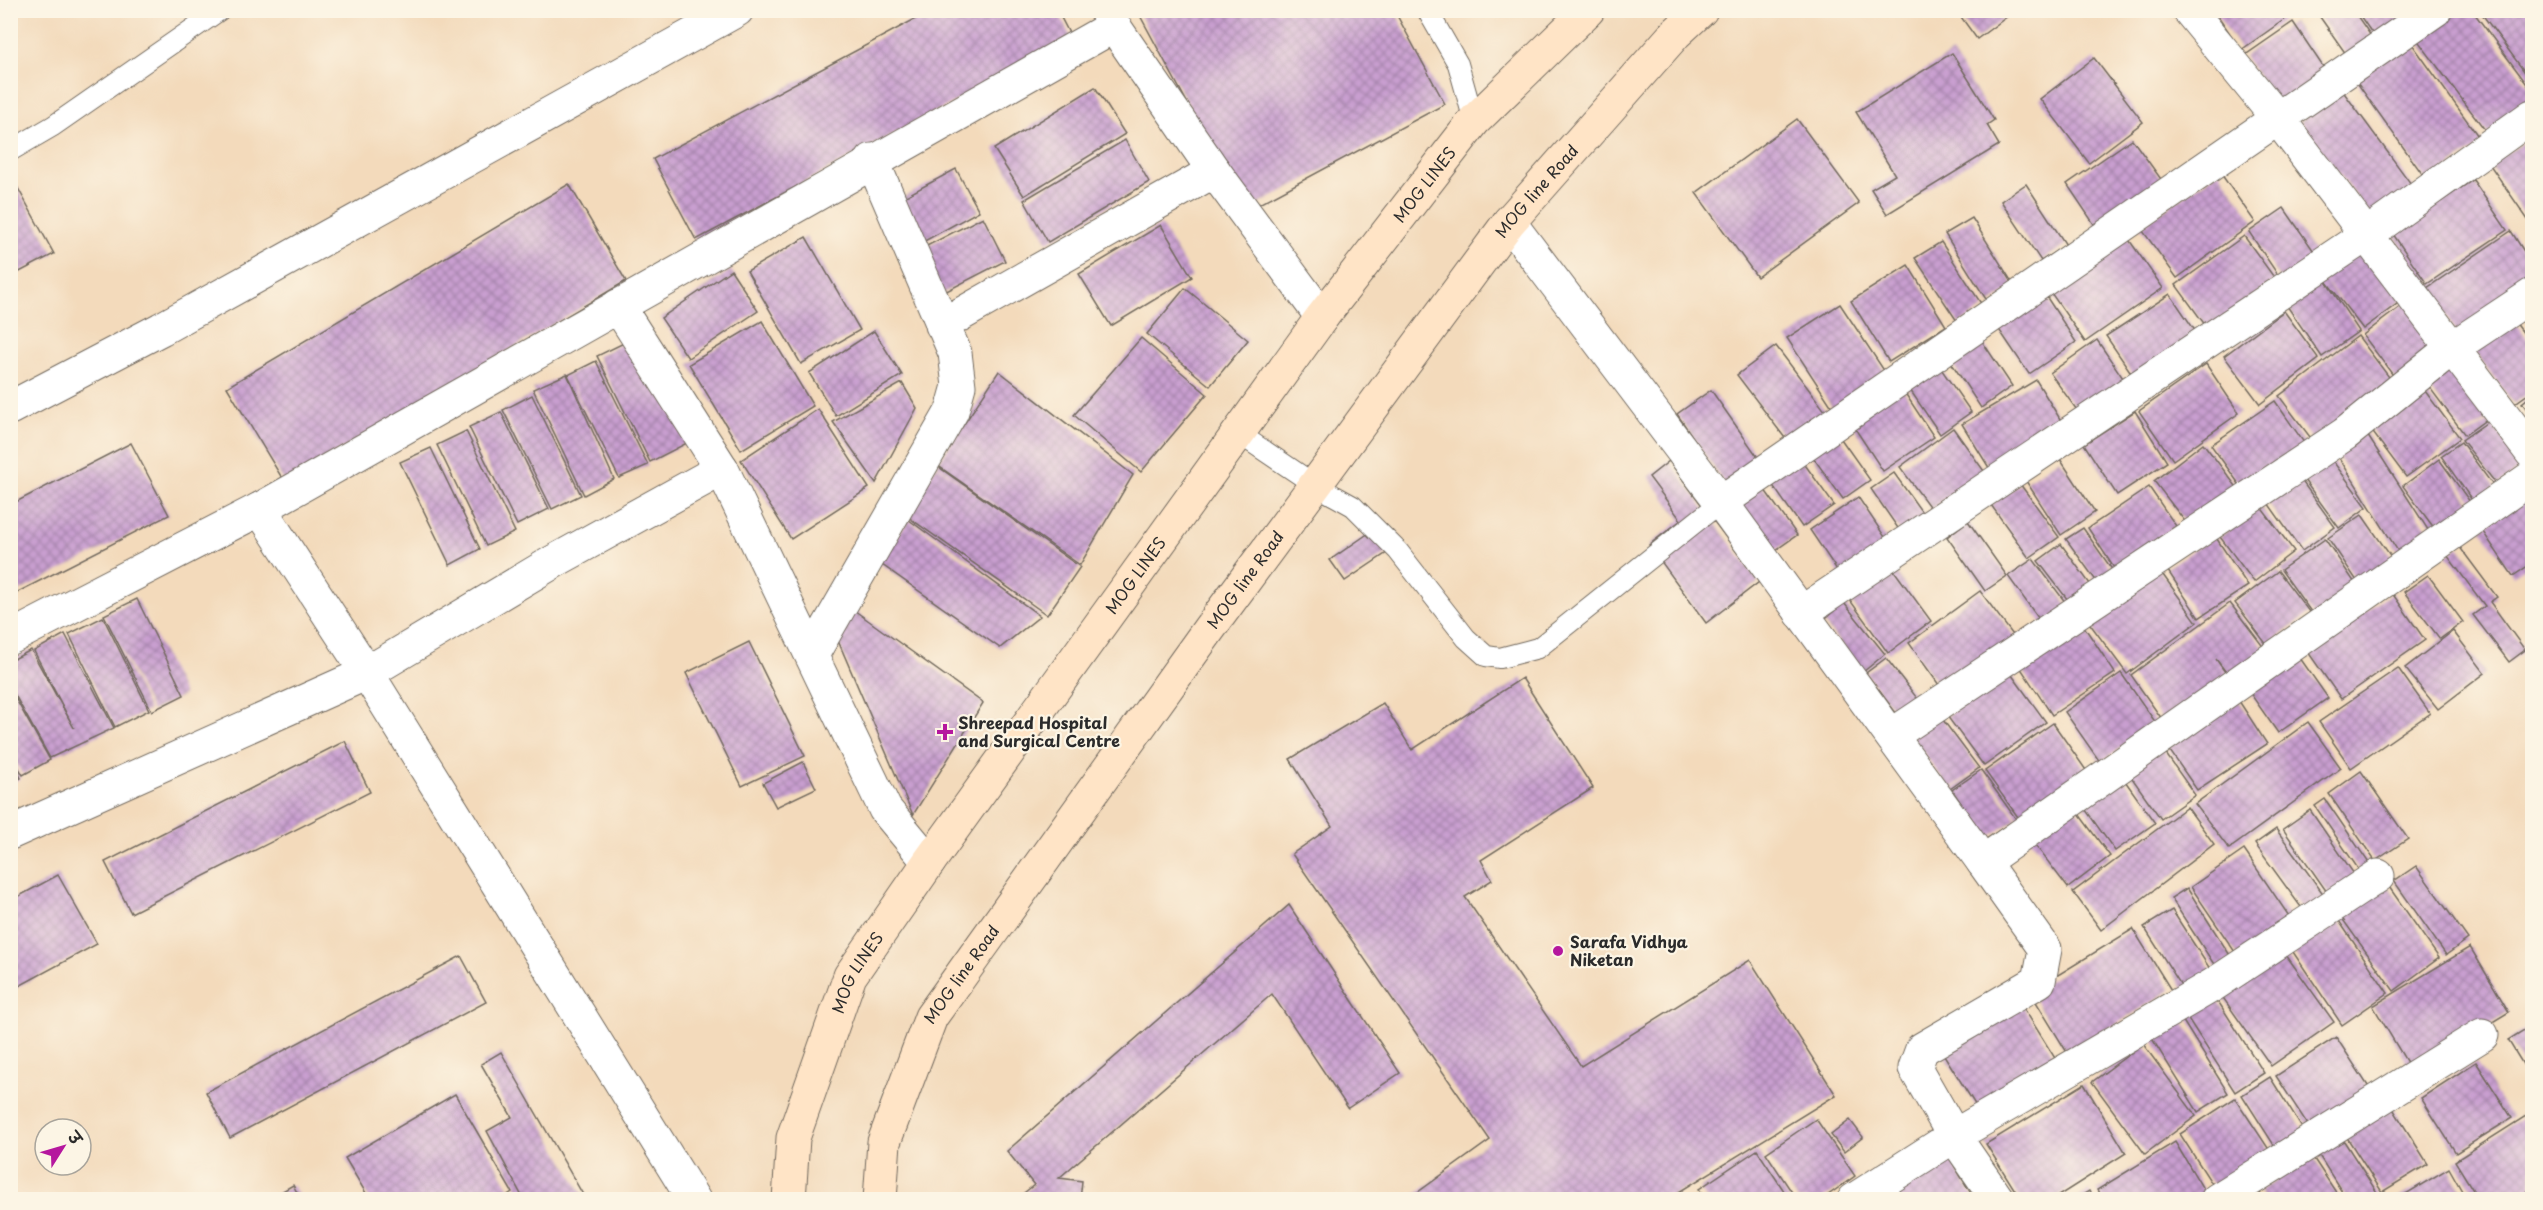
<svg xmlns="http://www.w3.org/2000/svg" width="2543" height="1210" viewBox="0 0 2543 1210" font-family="'Playpen Sans','Playpen Sans Deva',sans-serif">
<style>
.building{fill:url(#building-cross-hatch)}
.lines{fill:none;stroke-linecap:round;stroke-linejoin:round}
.lane-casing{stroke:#71685d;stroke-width:22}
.street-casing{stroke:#71685d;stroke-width:35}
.secondary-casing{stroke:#71685d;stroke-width:35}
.lane{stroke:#fff;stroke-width:20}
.street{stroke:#fff;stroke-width:33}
.secondary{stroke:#ffe4c6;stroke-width:33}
.poi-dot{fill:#b5179e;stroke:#fcf5e5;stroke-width:2}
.labels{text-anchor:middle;stroke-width:4.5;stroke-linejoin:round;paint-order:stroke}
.street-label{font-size:16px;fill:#2b2b2b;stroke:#fcf5e5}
.poi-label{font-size:16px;font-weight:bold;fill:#2b2b2b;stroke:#fcf5e5;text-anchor:start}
</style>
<defs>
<pattern id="building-cross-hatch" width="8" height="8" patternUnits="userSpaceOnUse" patternTransform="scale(1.5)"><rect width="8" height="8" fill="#c99fd0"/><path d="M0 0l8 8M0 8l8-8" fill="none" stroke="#a382a9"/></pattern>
</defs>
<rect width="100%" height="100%" fill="#fcf5e5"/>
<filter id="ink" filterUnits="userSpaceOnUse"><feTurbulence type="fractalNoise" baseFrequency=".0167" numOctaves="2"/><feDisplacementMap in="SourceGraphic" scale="12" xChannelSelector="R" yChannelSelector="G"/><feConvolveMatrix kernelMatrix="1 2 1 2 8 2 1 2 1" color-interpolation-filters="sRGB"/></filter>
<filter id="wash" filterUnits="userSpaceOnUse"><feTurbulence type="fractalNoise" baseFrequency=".008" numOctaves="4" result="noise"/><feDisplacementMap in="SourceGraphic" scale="24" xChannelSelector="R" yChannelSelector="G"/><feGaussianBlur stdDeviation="1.35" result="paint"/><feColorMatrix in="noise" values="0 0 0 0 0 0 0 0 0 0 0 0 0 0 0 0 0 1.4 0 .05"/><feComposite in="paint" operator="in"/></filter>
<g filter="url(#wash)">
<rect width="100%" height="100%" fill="#f3dabb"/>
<g id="blocks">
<g class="building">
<path d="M932,10H1057L1072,39L696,240L653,159Z"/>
<path d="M1137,10H1394L1445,104L1246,211Z"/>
<path d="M1956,10H2016L1977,39Z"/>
<path d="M2214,10H2298L2241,50Z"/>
<path d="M2315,10H2353L2378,46L2353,64Z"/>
<path d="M2356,10H2402L2407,17L2376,39Z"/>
<path d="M2444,10H2472L2532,91V101L2488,134L2413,34Z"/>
<path d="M2479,10H2532V82Z"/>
<path d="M2293,22L2328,74L2280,107L2244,56Z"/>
<path d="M2410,41L2483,143L2428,182L2355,80Z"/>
<path d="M1952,53L1994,120L1987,125L1999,145L1887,214L1871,189L1895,175L1856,112Z"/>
<path d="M2094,58L2143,122L2089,163L2040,99Z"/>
<path d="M1095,87L1125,134L1024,196L994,149Z"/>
<path d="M2342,90L2414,188L2373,219L2300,121Z"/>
<path d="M1797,119L1859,203L1757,277L1696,193Z"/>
<path d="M2532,136V217L2528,220L2490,165Z"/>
<path d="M2132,139L2166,186L2100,233L2067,184Z"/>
<path d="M1125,140L1149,182L1048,242L1024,200Z"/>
<path d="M956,169L979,211L912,248L889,205Z"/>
<path d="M2219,171L2255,222L2177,278L2140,227Z"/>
<path d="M13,179L54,254L10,277V181Z"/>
<path d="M2473,180L2507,230L2427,284L2393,234Z"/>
<path d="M569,184L626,281L285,483L227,387Z"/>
<path d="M2026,184L2066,245L2041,261L2001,201Z"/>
<path d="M2284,208L2318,257L2282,281L2249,232Z"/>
<path d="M983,217L1005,261L935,297L913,253Z"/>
<path d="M1972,218L2015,287L1989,304L1945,234Z"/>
<path d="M1161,225L1192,277L1111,326L1079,274Z"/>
<path d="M2511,231L2532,264V286L2459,335L2427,288Z"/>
<path d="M2244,236L2276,280L2208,329L2176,285Z"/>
<path d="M806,237L860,330L801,364L747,271Z"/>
<path d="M2127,237L2163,288L2085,342L2049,290Z"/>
<path d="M1941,242L1984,308L1959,324L1915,258Z"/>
<path d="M2366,245L2405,298L2363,329L2323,277Z"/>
<path d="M1908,265L1946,326L1889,362L1851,301Z"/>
<path d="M731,270L758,311L688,358L661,318Z"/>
<path d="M2325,280L2359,331L2322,357L2287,306Z"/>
<path d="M1185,288L1248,340L1210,386L1147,334Z"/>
<path d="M2044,293L2076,342L2029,374L1996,325Z"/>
<path d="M2170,294L2200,338L2136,380L2106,336Z"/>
<path d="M2408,301L2444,348L2398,382L2363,335Z"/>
<path d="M1840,304L1887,375L1834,410L1787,338Z"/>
<path d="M2284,311L2319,359L2260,404L2224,356Z"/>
<path d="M2513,319L2532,345V391L2514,404L2472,348Z"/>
<path d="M762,321L813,406L741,450L689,364Z"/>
<path d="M874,331L902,375L836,416L809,373Z"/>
<path d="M1976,332L2012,386L1981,408L1945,353Z"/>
<path d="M2358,336L2395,385L2316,445L2279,396Z"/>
<path d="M636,337L689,442L650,462L597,356Z"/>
<path d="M1141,338L1207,394L1141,472L1074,415Z"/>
<path d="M2097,340L2125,381L2079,413L2050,373Z"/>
<path d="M1776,346L1826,412L1788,442L1737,375Z"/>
<path d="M1935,360L1971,412L1940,434L1904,381Z"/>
<path d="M596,361L648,465L619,478L568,375Z"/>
<path d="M2206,364L2239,413L2173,460L2139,411Z"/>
<path d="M2454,365L2491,416L2465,435L2427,384Z"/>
<path d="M999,371L1133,475L1080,565L937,465Z"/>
<path d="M567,374L614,479L584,495L533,389Z"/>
<path d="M2036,380L2065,427L1991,471L1962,424Z"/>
<path d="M902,383L917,408L876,483L833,422Z"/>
<path d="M1901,387L1934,437L1883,471L1850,421Z"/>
<path d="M2422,387L2460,438L2406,477L2368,426Z"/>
<path d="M1711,390L1762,463L1727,487L1677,414Z"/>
<path d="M532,395L581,495L552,509L503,410Z"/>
<path d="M2532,395V416L2522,403Z"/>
<path d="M2275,401L2307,447L2244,491L2211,445Z"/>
<path d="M818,409L869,488L791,539L741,460Z"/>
<path d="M2135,411L2167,462L2117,495L2084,444Z"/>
<path d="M501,412L549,509L517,525L469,427Z"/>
<path d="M2489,421L2523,466L2497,485L2462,440Z"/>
<path d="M1953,428L1984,471L1931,509L1900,467Z"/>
<path d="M1834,429L1870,480L1843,499L1807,449Z"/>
<path d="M466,431L515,532L486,546L437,445Z"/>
<path d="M2366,433L2432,536L2401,556L2336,453Z"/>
<path d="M2461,442L2495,488L2474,503L2441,456Z"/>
<path d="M131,443L169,515L10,596V505Z"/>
<path d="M2203,443L2239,490L2190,528L2154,481Z"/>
<path d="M431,448L480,549L450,565L400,462Z"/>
<path d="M1798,455L1834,505L1802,527L1767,477Z"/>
<path d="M2060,459L2095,512L2061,535L2026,481Z"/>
<path d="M2439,459L2473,506L2437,532L2403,486Z"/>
<path d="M2332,460L2367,507L2339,528L2304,480Z"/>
<path d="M1669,461L1759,582L1706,623L1649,545L1681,520L1649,477Z"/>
<path d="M937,466L1080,567L1047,615L904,514Z"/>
<path d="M1894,473L1926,518L1902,534L1871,489Z"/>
<path d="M2301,480L2335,527L2302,551L2268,503Z"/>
<path d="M2020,484L2059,537L2029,558L1991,505Z"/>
<path d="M1762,486L1797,535L1773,552L1737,504Z"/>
<path d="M2149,487L2176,526L2114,568L2088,528Z"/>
<path d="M2532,494V563L2513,576L2481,529Z"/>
<path d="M1858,497L1891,546L1843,579L1810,530Z"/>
<path d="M2260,506L2294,551L2254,582L2220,537Z"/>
<path d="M2362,515L2394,561L2359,584L2328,538Z"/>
<path d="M909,520L1040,616L1000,648L878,562Z"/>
<path d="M1968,521L2007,576L1985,591L1947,537Z"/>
<path d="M1382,524L1397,546L1345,581L1330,560Z"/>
<path d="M2083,528L2118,578L2102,589L2066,539Z"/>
<path d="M2215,536L2248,586L2199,618L2166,568Z"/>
<path d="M2325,539L2357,586L2314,616L2281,570Z"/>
<path d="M2061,544L2093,588L2071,604L2038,561Z"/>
<path d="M2459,546L2497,597L2490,602L2525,650L2509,662L2473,615L2485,606L2447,555Z"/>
<path d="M2033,559L2072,611L2046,629L2008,576Z"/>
<path d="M1890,565L1931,621L1888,653L1847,596Z"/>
<path d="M2158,568L2197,622L2127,674L2087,620Z"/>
<path d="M2278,571L2310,613L2267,645L2235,603Z"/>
<path d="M2428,575L2463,622L2440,639L2404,592Z"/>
<path d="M1980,591L2016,639L1944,692L1909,643Z"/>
<path d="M2392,593L2425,640L2341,699L2308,652Z"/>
<path d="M137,599L184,695L152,711L104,615Z"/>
<path d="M1844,603L1885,654L1863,672L1822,621Z"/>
<path d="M2230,603L2268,653L2232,680L2216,659L2232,682L2164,722L2131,675Z"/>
<path d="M851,608L983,703L913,815L836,636Z"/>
<path d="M103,617L149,710L115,727L69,634Z"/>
<path d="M2083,625L2115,673L2052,715L2020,667Z"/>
<path d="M2453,631L2485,673L2438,709L2405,668Z"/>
<path d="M65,634L114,728L50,758L10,686V661L31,650L74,728L34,651Z"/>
<path d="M749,642L805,756L742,786L686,673Z"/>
<path d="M1886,658L1920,702L1899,717L1866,673Z"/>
<path d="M2300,658L2328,698L2278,733L2250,693Z"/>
<path d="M2398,668L2430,713L2351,768L2319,722Z"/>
<path d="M2009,671L2046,722L1984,766L1947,716Z"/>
<path d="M2121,673L2156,723L2100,762L2065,712Z"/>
<path d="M1522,678L1593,788L1481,860L1492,880L1465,897L1581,1066L1750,960L1836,1095L1666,1200H1407L1490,1140L1292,854L1332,826L1290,759L1383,703L1412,750Z"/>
<path d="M10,689L50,760L23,775L10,754Z"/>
<path d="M2239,701L2267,744L2197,790L2168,748Z"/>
<path d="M1940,716L1979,768L1950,789L1912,737Z"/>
<path d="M2308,722L2341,768L2229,849L2195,804Z"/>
<path d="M2053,723L2088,773L2020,820L1985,771Z"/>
<path d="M345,741L370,792L131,913L105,862Z"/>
<path d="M2161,747L2195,795L2161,819L2127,771Z"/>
<path d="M10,759L21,778L10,784Z"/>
<path d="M803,762L816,788L776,807L763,783Z"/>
<path d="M1981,770L2016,819L1986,839L1952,790Z"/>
<path d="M2361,771L2408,839L2375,861L2329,794Z"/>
<path d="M2123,778L2155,823L2115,851L2083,806Z"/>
<path d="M2325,799L2371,866L2361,873L2315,806Z"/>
<path d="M2073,806L2110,856L2068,888L2030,838Z"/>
<path d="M2187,807L2214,844L2101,930L2073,892Z"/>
<path d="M2310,810L2356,877L2329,895L2283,829Z"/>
<path d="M2276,829L2327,899L2306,914L2255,844Z"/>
<path d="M2244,850L2293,922L2239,958L2191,887Z"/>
<path d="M2416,866L2468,939L2446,955L2394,881Z"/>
<path d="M58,875L97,944L10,991V901Z"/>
<path d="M2387,884L2439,958L2394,991L2341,917Z"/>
<path d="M2187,888L2233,960L2217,969L2171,898Z"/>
<path d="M1289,905L1400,1073L1348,1108L1272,994L1059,1178L1082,1181L1080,1200H1015L1034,1185L1007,1151Z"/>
<path d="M2172,910L2212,972L2184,990L2144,927Z"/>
<path d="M2335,915L2388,993L2342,1025L2289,946Z"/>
<path d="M2133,929L2171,990L2068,1054L2030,992Z"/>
<path d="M2470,947L2509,1012L2412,1071L2373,1006Z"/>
<path d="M2281,948L2334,1022L2271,1066L2219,992Z"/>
<path d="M461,956L486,1002L230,1138L206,1092Z"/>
<path d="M2216,998L2264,1073L2235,1092L2187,1017Z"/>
<path d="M2018,999L2058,1063L1979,1111L1939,1047Z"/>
<path d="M2181,1018L2228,1093L2198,1112L2151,1037Z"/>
<path d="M2532,1025V1079L2508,1040Z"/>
<path d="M2336,1037L2372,1092L2312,1131L2276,1076Z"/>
<path d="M2143,1044L2196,1116L2145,1154L2092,1082Z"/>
<path d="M501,1052L586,1200H524L487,1131L512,1117L481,1064Z"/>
<path d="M2476,1062L2512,1118L2456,1153L2421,1098Z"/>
<path d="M2270,1077L2307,1136L2279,1153L2242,1095Z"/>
<path d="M2084,1084L2126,1153L2052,1200H2021L1986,1144Z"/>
<path d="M455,1094L512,1192L500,1200H370L345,1158Z"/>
<path d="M2235,1098L2272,1154L2216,1190L2180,1134Z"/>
<path d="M2392,1107L2428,1164L2382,1192L2346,1136Z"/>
<path d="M2532,1112V1188L2514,1200H2479L2455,1161Z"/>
<path d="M1816,1119L1855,1176L1821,1200H1797L1766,1153Z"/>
<path d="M1850,1120L1863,1137L1844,1152L1831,1135Z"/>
<path d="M2342,1138L2380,1197L2376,1200H2347L2318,1154Z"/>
<path d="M2175,1142L2208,1197L2204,1200H2103L2097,1190Z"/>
<path d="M1757,1150L1790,1200H1707L1699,1189Z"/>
<path d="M2312,1156L2341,1200H2264L2259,1191Z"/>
<path d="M1949,1157L1975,1200H1881Z"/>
<path d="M2449,1168L2467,1200H2400L2399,1198Z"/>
<path d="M293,1185L301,1200H267Z"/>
<path d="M2089,1191L2094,1200H2074Z"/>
</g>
</g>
</g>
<g filter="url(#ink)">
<use href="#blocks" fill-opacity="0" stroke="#71685d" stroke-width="1.5"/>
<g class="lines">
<g class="lane-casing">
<g id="lane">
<path d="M1427,10L1458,64L1474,121"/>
<path d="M10,151L53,126L220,10"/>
<path d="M1238,433L1315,485L1353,506L1398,551L1466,638L1486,656L1500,658L1538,648L1721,502"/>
</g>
</g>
<g class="street-casing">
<g id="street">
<path d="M1106,10L1114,26L1214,171L1322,317"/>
<path d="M2189,10L2279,120L2532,453"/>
<path d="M1509,222L1721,502L1983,862L2532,477"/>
<path d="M618,306L722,469L885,809L929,862"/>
<path d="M942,325L1214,171"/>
<path d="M10,408L161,329L737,10"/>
<path d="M1721,502L2435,10"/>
<path d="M260,509L367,673L694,1200"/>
<path d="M1801,613L2366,235L2532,116"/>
<path d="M10,638L260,509L1114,26"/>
<path d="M812,655L952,411L959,386L955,353L872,160"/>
<path d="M1892,735L2345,434L2452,348L2532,295"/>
<path d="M10,833L367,673L553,562L722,469"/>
<path d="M1983,862L2045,949L2039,981L1922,1049L1915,1068L1954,1136L1998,1200"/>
<path d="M1854,1200L1954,1136L2213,985L2378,876"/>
<path d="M2217,1200L2482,1035"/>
</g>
</g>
<g class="secondary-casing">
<g id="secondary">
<path id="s1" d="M789,1200L793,1138L850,976L929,862L1322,317L1474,121L1588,10"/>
<path id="s2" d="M880,1200L884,1142L931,1017L1209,629L1509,222L1675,34L1701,10"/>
</g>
</g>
<use href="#lane" class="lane"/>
<use href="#street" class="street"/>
<use href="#secondary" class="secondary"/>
</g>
</g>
<g class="poi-dot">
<path d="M942 723h6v6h6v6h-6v6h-6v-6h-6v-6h6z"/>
<circle cx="1558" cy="951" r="6"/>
</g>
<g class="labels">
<g class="street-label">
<text dy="6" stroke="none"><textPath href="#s1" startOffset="1212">MOG LINES</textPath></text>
<text dy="6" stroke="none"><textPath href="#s2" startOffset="1216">MOG line Road</textPath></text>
<text dy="6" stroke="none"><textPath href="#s1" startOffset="726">MOG LINES</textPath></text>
<text dy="6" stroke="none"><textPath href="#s2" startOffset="730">MOG line Road</textPath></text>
<text dy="6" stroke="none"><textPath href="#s1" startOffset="240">MOG LINES</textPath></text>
<text dy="6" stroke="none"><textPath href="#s2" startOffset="244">MOG line Road</textPath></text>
</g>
<g class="poi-label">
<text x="958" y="729">Shreepad Hospital<tspan x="958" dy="18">and Surgical Centre</tspan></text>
<text x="1570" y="948">Sarafa Vidhya<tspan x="1570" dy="18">Niketan</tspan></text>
</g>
</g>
<rect width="2543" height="1210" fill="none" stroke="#fcf5e5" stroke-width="36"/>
<g transform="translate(63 1147) rotate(53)"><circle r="28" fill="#fcf5e5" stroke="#a8a49b" stroke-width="1.5"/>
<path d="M0-4.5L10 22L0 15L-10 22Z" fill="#b5179e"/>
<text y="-9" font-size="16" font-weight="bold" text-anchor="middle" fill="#2b2b2b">उ</text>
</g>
</svg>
